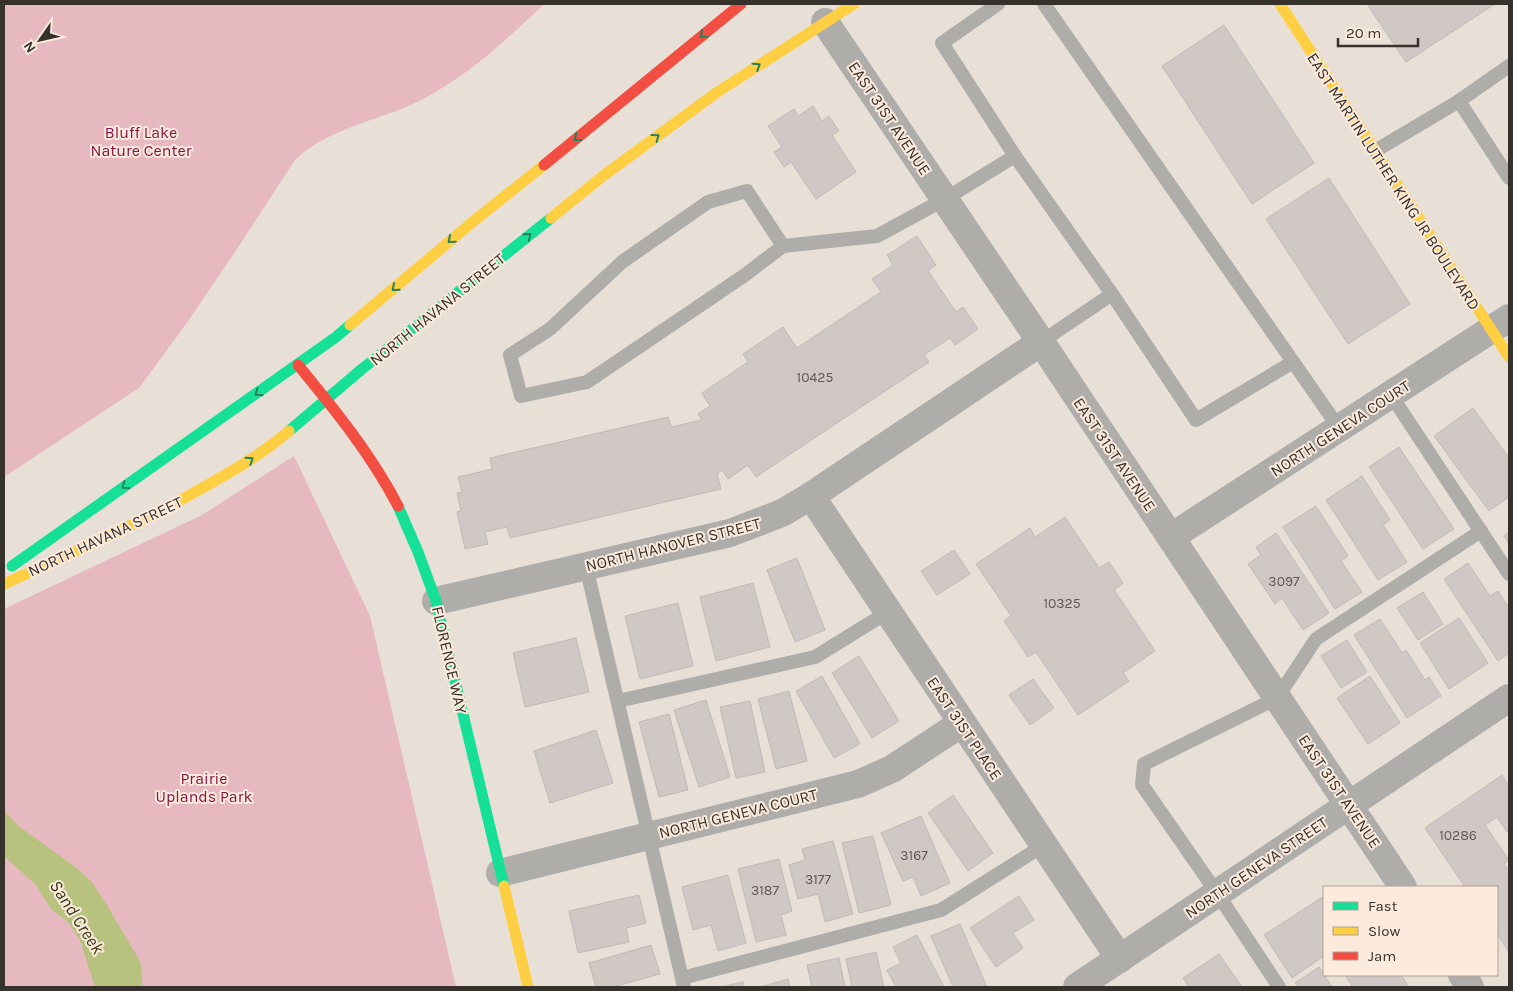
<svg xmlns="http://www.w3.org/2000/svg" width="1513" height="991" viewBox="0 0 1513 991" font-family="Karla,sans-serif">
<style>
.green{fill:#e6b8bf}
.water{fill:#b8c27f}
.building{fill:#d0c8c4;stroke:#c2b9b4}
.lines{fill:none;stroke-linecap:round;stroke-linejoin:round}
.lane{stroke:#afadaa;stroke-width:14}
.street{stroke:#afadaa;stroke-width:28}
.fast{stroke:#16e098;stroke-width:11}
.slow{stroke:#ffcf43;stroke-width:11}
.jam{stroke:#f24e42;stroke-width:11}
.oneway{stroke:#28805d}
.labels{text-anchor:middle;stroke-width:4;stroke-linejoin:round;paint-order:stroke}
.number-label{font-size:14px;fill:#5f5854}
.street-label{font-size:16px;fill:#37312c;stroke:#fcebdd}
.park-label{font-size:16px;fill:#861443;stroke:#fcebdd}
.water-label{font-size:18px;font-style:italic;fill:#343b14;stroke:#fcebdd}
</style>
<rect width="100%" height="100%" fill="#e8dfd7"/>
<g class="green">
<path d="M4,4H544C506,40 469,75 421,100C380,121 329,127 295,160L235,252L186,324L139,388L4,477Z"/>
<path d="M294,456L370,616L456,987H4V609L202,515Z"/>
</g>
<path class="water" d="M4,810L17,825L74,866L90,880L105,902L141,963L142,983L144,987H95L80,940L67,921L51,909L36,885L4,856Z"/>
<g class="building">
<path d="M1367,4H1495L1406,62Z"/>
<path d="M1224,25L1314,163L1252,204L1162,66Z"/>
<path d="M813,106L822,121L829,116L839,131L832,135L856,172L816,199L791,162L784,167L774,152L782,147L768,126L794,109L798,116Z"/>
<path d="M1329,178L1410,304L1348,344L1266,219Z"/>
<path d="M917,236L936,265L928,271L956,312L963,307L978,329L955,345L950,338L924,355L929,362L756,477L748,465L728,479L722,470L717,474L721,489L510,538L507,527L485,532L488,544L465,549L457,512L461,511L457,493L462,492L458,477L492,469L490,458L668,417L671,427L702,420L698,414L710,406L702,393L748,362L743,354L783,327L797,348L881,292L872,279L893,265L887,255Z"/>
<path d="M1473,408L1509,458V497L1489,511L1434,436Z"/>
<path d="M1399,447L1454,529L1423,549L1369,467Z"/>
<path d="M1362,476L1390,520L1383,525L1407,562L1378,580L1326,500Z"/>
<path d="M1316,506L1348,556L1341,561L1362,592L1335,609L1283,527Z"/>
<path d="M1065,517L1099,568L1109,562L1123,583L1114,590L1155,651L1123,673L1129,681L1078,715L1036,652L1028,657L1004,621L1011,616L976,564L1030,528L1035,537Z"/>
<path d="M1509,532V544L1504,536Z"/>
<path d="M1276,533L1329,613L1303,630L1282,598L1275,604L1248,564L1261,555L1256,547Z"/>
<path d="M954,550L970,574L937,595L921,571Z"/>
<path d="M797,558L825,630L795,642L767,570Z"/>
<path d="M1468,563L1490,596L1498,591L1509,608V653L1498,661L1444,579Z"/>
<path d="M753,583L770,647L716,661L700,597Z"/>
<path d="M1423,592L1443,624L1418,640L1397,608Z"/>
<path d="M678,603L693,666L640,679L625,616Z"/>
<path d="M1459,618L1488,663L1449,689L1420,643Z"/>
<path d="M1380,619L1402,653L1406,650L1425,680L1429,677L1441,696L1407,718L1354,635Z"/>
<path d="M576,638L589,692L525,707L513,653Z"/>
<path d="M1347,640L1367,672L1341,688L1321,656Z"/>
<path d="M859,656L899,721L872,738L832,673Z"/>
<path d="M822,676L860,744L834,758L796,691Z"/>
<path d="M1370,676L1400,723L1368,744L1337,698Z"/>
<path d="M1033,679L1054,708L1030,725L1009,695Z"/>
<path d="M789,691L807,761L776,769L758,699Z"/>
<path d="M706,700L730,777L699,787L674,710Z"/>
<path d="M750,701L765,772L736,778L720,707Z"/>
<path d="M669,714L688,790L659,797L639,722Z"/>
<path d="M596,730L613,783L550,803L534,751Z"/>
<path d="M1502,775L1509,786V830L1507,832L1497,817L1485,825L1509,860L1504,864L1509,871V952L1497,934V887H1465L1425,828Z"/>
<path d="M953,795L993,853L968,871L928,813Z"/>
<path d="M921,816L950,883L921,896L913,877L903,881L881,833Z"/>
<path d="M873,836L891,905L859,913L842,843Z"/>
<path d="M833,841L853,914L825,922L818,894L798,899L789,865L805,860L802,849Z"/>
<path d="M779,859L792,911L781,915L786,935L756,942L738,869Z"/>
<path d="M728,875L746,943L718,951L711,925L693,930L682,887Z"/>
<path d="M639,895L646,923L626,928L629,942L578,953L569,911Z"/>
<path d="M1019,896L1034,920L1013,933L1023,948L996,967L970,928Z"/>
<path d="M1324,896V956L1292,978L1264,935Z"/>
<path d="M960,924L987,987H953L931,936Z"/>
<path d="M917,935L944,987H896L887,970L901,963L893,947Z"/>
<path d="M651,945L660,974L613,987H596L589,963Z"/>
<path d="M876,952L884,987H852L846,959Z"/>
<path d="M1219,954L1242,987H1189L1183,978Z"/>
<path d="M839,958L845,987H812L807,965Z"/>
<path d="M1319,967L1332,987H1298L1295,983Z"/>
<path d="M1345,975H1401L1409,987H1353Z"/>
<path d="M788,979L790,987H760Z"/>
<path d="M743,982L744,987H721Z"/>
</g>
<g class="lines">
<g class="lane">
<path d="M998,4L942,43L1015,156"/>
<path d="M1044,4L1339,428"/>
<path d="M1509,66L1459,101L1509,178"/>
<path d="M1375,151L1459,101"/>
<path d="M783,246L747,191L708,202L622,262L550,329L510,355L521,396L587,382L745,275L783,246L877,236L945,199L1015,156L1112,294L1041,342"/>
<path d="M1112,294L1196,420L1293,362"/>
<path d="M1391,395L1509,574"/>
<path d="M586,566L684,987"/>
<path d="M618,701L815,657L888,612"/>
<path d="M682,978L941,910L1044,845"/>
<path d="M1279,987L1217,893L1142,785L1144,764L1277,698L1316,639L1481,531"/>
</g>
<g class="street">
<path d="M825,22L1041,342L1403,887"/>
<path d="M811,496L1120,959"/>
<path d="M1171,537L1509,318"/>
<path d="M436,601L730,533L782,513L811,496L1041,342"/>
<path d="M500,873L858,784L892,769L962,723"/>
<path d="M1462,975L1470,987"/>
<path d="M1077,987L1509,698"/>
</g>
<g class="fast">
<path d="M289,431L362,369L551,218"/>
<path d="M398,506L418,552L436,601L504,886"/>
<path d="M12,566L336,337L350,325"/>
</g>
<g class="slow">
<path d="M1280,4L1509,357"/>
<path d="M551,218L603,176L716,93L854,4"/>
<path d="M350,325L475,220L544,165"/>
<path d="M4,584C69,554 134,526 197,491C229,473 261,455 289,431"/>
<path d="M504,886L528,987"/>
</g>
<g class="jam">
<path d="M544,165L741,4"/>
<path d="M298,365C335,410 371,454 398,506"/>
</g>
</g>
<defs><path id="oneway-chevron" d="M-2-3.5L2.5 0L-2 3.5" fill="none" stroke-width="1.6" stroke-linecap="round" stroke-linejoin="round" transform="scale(1.25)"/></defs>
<g class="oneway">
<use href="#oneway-chevron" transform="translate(703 35) rotate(141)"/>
<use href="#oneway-chevron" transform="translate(757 66) rotate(-33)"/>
<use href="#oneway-chevron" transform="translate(656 137) rotate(-36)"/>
<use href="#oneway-chevron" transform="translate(577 138) rotate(142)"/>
<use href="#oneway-chevron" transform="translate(528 236) rotate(-39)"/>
<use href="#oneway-chevron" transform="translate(451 240) rotate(139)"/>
<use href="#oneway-chevron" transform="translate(395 288) rotate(140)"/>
<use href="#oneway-chevron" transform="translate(258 393) rotate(145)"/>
<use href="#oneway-chevron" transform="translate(250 460) rotate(-34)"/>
<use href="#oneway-chevron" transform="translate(125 486) rotate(144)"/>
</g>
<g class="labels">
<g class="number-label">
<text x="815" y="382">10425</text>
<text x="1284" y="586">3097</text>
<text x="1062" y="608">10325</text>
<text x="1458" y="840">10286</text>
<text x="914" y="860">3167</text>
<text x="818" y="884">3177</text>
<text x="765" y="895">3187</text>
</g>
<g class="street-label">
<text transform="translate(890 118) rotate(56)" y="6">EAST 31ST AVENUE</text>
<text transform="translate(1394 181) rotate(57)" y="6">EAST MARTIN LUTHER KING JR BOULEVARD</text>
<text transform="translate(437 309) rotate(-39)" y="6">NORTH HAVANA STREET</text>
<text transform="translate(1340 428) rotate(-33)" y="6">NORTH GENEVA COURT</text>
<text transform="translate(1115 454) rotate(56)" y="6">EAST 31ST AVENUE</text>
<text transform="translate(105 536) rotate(-25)" y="6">NORTH HAVANA STREET</text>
<text transform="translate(673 544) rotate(-14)" y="6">NORTH HANOVER STREET</text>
<text transform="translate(450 660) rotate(77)" y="6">FLORENCE WAY</text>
<text transform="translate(965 728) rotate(56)" y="6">EAST 31ST PLACE</text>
<text transform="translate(1340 791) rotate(56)" y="6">EAST 31ST AVENUE</text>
<text transform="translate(738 813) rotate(-14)" y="6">NORTH GENEVA COURT</text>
<text transform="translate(1256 867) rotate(-34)" y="6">NORTH GENEVA STREET</text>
</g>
<g class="park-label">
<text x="141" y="138">Bluff Lake<tspan x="141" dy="18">Nature Center</tspan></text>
<text x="204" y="784">Prairie<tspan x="204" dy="18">Uplands Park</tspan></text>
</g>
<g class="water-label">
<text transform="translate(77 917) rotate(57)" y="6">Sand Creek</text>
</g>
</g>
<rect width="1513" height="991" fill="none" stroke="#37312c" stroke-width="10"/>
<rect x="1323" y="886" width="175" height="90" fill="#fcebdd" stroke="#ada196"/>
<rect x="1333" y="902" width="25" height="8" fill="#16e098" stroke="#ada196"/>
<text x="1368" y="911" font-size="15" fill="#37312c">Fast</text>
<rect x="1333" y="927" width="25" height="8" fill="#ffcf43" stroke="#ada196"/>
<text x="1368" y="936" font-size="15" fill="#37312c">Slow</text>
<rect x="1333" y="952" width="25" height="8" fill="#f24e42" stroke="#ada196"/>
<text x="1368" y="961" font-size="15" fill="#37312c">Jam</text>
<g transform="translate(40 40) rotate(236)" stroke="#fcebdd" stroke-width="4" paint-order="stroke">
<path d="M0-4L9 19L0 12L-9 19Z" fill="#37312c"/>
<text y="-8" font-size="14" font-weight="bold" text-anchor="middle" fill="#37312c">N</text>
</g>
<path d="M1338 38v8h80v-8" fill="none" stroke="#37312c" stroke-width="2.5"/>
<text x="1346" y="38" font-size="15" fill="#37312c" stroke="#fcebdd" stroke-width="4" paint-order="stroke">20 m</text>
</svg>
